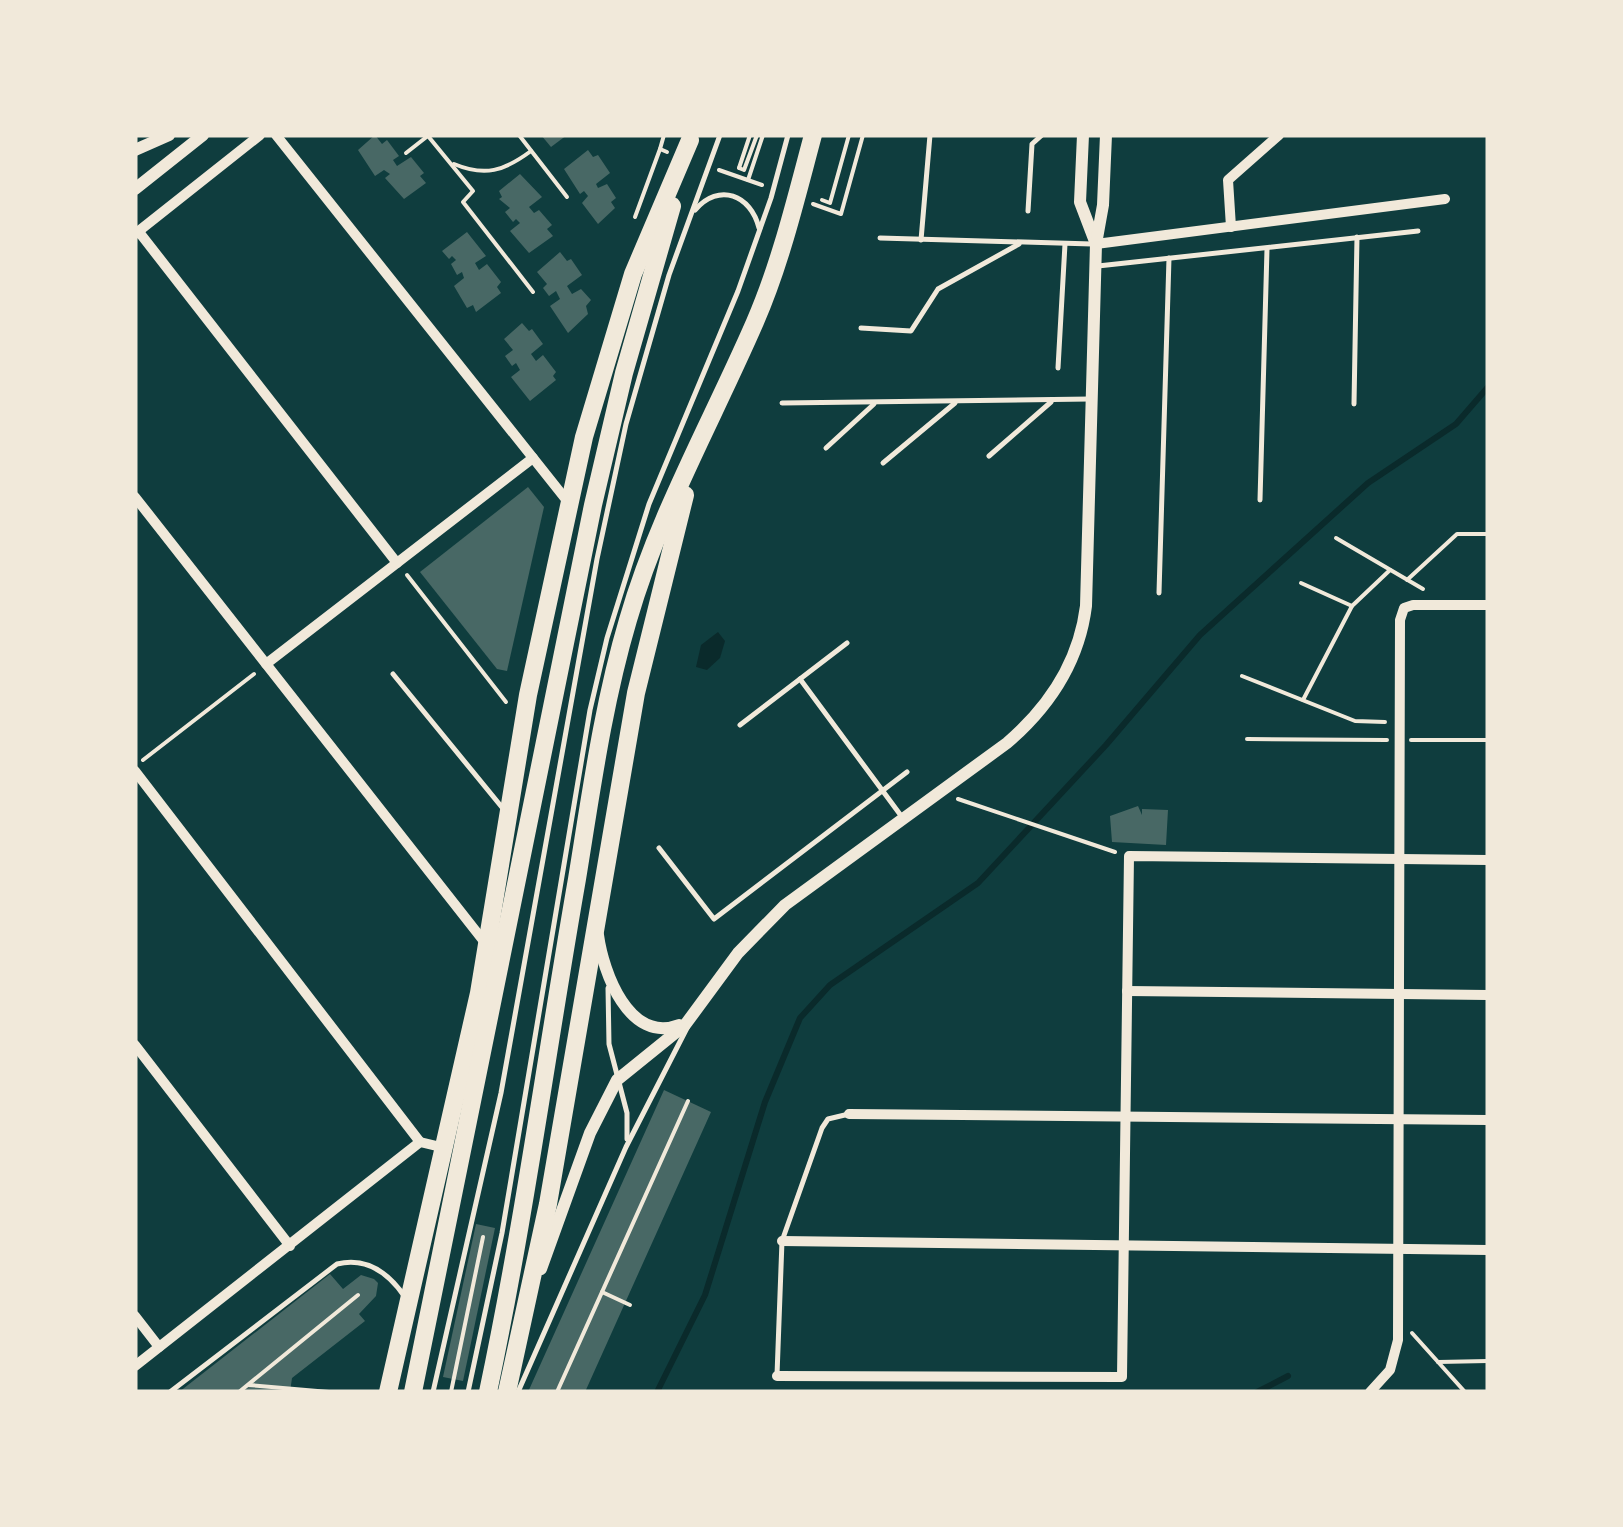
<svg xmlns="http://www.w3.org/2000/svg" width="1623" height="1527" viewBox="0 0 1623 1527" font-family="'Times New Roman',serif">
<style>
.water{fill:#0a2a2b}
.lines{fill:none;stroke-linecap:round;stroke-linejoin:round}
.stream{stroke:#0a2a2b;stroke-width:6}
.building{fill:#486865}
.path{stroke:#f1e9da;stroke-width:4}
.service{stroke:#f1e9da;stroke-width:5}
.minor{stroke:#f1e9da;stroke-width:10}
.tertiary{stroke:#f1e9da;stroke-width:12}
.trunk{stroke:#f1e9da;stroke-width:18}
</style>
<rect width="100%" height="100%" fill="#0f3d3e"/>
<path class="water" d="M718,632L725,641L720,658L707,670L696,667L701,645Z"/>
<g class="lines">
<g class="stream">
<path d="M657,1392L705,1295L765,1102L800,1018L830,985L978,883L1106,745L1200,635L1368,483L1456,424L1488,387"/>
<path d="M1257,1392L1288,1376"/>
</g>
</g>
<g class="building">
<path d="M375,135L382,144L387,140L399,156L393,160L397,166L411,157L424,173L420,176L426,183L404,199L385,178L390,174L384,170L375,176L358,150Z"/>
<path d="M541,135H567L551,147Z"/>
<path d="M588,150L593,157L598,155L610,173L596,184L598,188L607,184L616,198L611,202L615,208L598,224L582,203L588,196L584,191L580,194L564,169Z"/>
<path d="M520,174L542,197L529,207L534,213L539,210L552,225L547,229L553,236L529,253L510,231L520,223L516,219L513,222L505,212L510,208L499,199L502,197L499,191Z"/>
<path d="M467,232L486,256L475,263L479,270L487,264L501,282L497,287L501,293L476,312L473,305L467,308L454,286L464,278L462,272L457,275L451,264L456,260L452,256L449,259L442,251Z"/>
<path d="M560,252L567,261L571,259L582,275L567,286L572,294L581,289L591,300L586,306L588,314L568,333L550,306L560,299L556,291L549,296L543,288L547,284L537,272Z"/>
<path d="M522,323L529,331L532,329L543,344L531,354L536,361L543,355L556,372L553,376L556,380L530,401L511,377L520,370L516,363L512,366L505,356L513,350L504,339Z"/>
<path d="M528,487L544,507L507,671L497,669L420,572Z"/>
<path d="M1138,806L1142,815V809L1168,810L1166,845L1112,842L1110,816Z"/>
<path d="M664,1090L711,1112L625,1303L585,1392H528Z"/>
<path d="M476,1224L495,1228L463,1381L443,1377Z"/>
<path d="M330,1274L343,1289L361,1275L374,1279L378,1283L376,1296L359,1314L365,1321L292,1378L290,1392H179Z"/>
</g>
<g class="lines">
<g class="path">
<path d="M519,135L567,197"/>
<path d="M428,136L473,191L463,202L533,292"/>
<path d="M660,149L664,135"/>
<path d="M406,153L429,135"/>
<path d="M454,164C485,177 504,171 531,151"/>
<path d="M739,168L744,170L757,135"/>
<path d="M739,168L750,135"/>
<path d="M719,170L762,185"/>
<path d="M748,180L763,135"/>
<path d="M822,200L830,203L849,135"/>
<path d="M813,204L841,214L863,135"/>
<path d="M635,217L660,149L667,152"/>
<path d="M1336,538L1423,589"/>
<path d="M407,575L506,702"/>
<path d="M1407,580L1457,534H1488"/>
<path d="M1301,583L1352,606"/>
<path d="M1242,676L1355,721L1385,722"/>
<path d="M1303,700L1352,606L1390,570"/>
<path d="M1247,739L1387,740"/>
<path d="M1411,740H1488"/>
<path d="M143,760L254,674"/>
<path d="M958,799L1115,852"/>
<path d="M602,1292L630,1305"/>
<path d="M1412,1333L1465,1392"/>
<path d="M1438,1362L1488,1361"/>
<path d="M249,1385L329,1392"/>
<path d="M239,1392L358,1295"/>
<path d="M451,1392L483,1237"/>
<path d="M557,1392L688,1101"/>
</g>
<g class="service">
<path d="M695,210C719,182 751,195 759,228"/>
<path d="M1028,211L1032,144L1042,135"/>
<path d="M880,238L1092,244"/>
<path d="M921,240L930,135"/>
<path d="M1098,266L1418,231"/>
<path d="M861,328L911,331L938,289L1019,244"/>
<path d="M1058,368L1065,244"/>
<path d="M782,403L1090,399"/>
<path d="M1354,404L1357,237"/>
<path d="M826,448L874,404"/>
<path d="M989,456L1051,402"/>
<path d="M883,463L955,403"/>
<path d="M1260,500L1267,249"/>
<path d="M1159,593L1169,258"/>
<path d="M393,674L505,811"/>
<path d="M800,679L902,817"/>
<path d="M740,725L847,643"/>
<path d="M659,848L714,919L907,772"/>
<path d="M608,988L609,1044L627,1113V1139"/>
<path d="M777,1375L782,1241L822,1128L828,1119L849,1114"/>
<path d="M170,1392L337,1264C366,1257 388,1272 405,1297"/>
<path d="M433,1392L501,1093L597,559L626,424L669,275L720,135"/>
<path d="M468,1392L502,1233L590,710L607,638L649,504L738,291L771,198L788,135"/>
<path d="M518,1392L626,1147L687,1028"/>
</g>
<g class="minor">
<path d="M276,135L568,502"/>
<path d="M1231,227L1228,180L1279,135"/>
<path d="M139,232L397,563"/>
<path d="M135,234L260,135"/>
<path d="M1096,244L1445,199"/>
<path d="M135,497L486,944"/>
<path d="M266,664L533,458"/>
<path d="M135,771L420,1142"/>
<path d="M1127,991L1488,995"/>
<path d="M135,1045L290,1246"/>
<path d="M849,1114L1488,1120"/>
<path d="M782,1241L1488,1250"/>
<path d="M135,1316L159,1347"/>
<path d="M135,1366L420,1142L445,1148"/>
<path d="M777,1376L1122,1377L1129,856L1488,860"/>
<path d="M1370,1392L1390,1370L1398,1340L1400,620L1404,608L1413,605H1488"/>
</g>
<g class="tertiary">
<path d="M1083,135L1080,202L1096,244"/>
<path d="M135,150L169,135"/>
<path d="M135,189L203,135"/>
<path d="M598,935C603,972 629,1044 679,1025"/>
<path d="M541,1269L590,1133L617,1080L685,1025L738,953L785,905L1007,743C1049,707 1079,662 1086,606L1096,244L1103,205L1106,135"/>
</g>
<g class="trunk">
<path d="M388,1392L479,993L528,695L584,437L633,274L690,140"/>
<path d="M413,1392L593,505L624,373L672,206"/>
<path d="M488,1392C524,1222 547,1050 577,879C591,793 603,704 628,620C658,516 712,421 755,322C781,262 796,198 813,135"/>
<path d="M507,1392L548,1204L636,693L685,495"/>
</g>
</g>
<rect width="1623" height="1527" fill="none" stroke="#f1e9da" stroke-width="275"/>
</svg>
